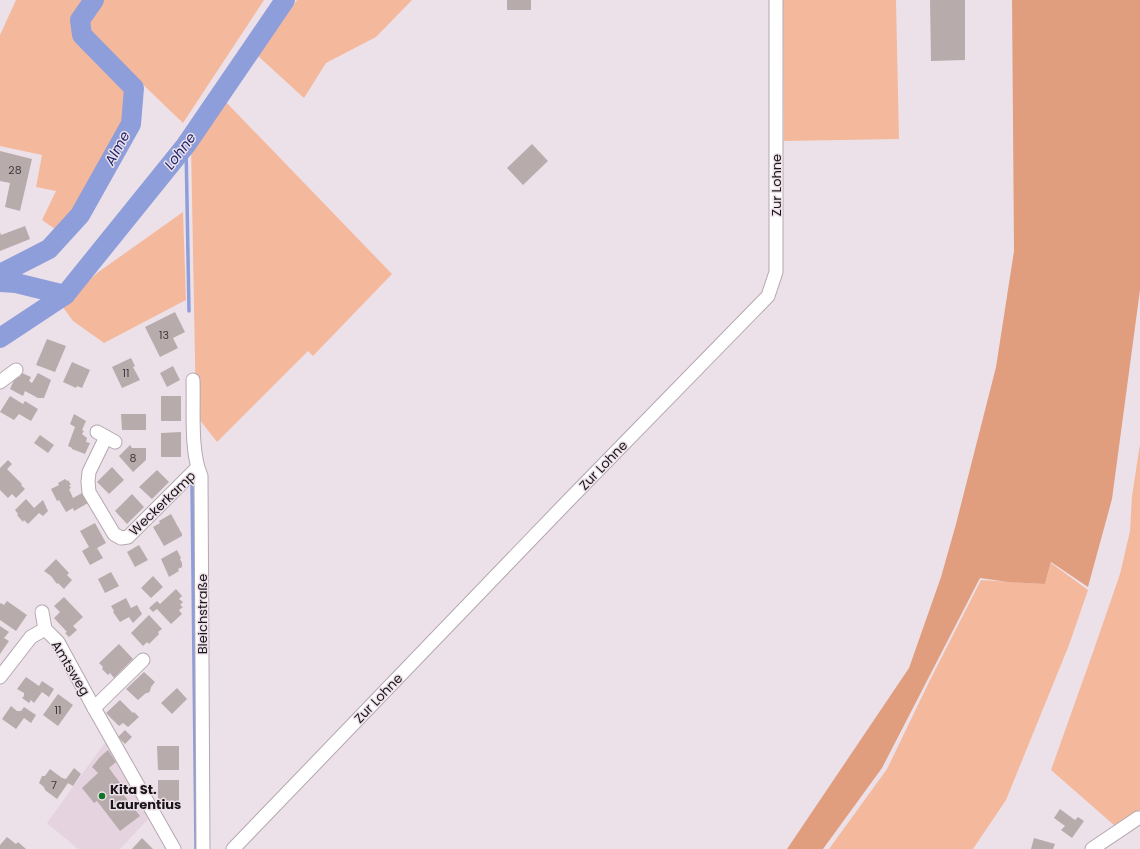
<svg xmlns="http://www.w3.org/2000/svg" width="1140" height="849" viewBox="0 0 1140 849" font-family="Poppins,sans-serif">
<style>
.built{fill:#e5d3df}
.green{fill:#f4b99d}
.forest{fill:#e19e7f}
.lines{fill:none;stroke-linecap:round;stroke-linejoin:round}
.stream{stroke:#8e9eda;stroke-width:3.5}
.river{stroke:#8e9eda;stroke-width:20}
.building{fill:#b8abac}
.minor-casing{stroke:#b3a8af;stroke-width:15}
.minor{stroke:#fff;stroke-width:13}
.poi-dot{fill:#117425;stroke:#ede1e9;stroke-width:1.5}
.labels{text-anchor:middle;stroke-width:3;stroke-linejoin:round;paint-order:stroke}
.number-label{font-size:11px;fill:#413a3d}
.street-label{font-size:13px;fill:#191518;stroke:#ede1e9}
.poi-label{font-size:13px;font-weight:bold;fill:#191518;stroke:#ede1e9;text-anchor:start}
.water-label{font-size:14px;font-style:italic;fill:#1f266d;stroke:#ede1e9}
</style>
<rect width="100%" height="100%" fill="#ede1e9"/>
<path class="built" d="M106,741L150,817L120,849H78L47,823Z"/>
<g class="green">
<path d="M16,0H89L76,19V36L127,90L125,124L72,213L55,229L42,220L56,191L36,187L42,155L0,146V35Z"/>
<path d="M103,0H264L183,123L89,33L88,22Z"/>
<path d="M297,0H412L376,37L326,63L304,98L258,56Z"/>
<path d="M783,0H896L899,139L784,141Z"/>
<path d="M223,99L392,274L313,356L308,351L217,442L196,415L191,143Z"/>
<path d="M183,212L186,300L104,343L73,321L62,306L97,273Z"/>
<path d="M1140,444V810L1115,826L1051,770L1093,652L1120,574L1130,531L1132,496Z"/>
<path d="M1051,563L1088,590L1069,645L1006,800L973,849H829L887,769L930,680L981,580L1045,584Z"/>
</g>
<path class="forest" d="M1012,0H1140V290L1112,499L1088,587L1051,562L1045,584L1008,582L980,578L882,768L823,849H787L909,668L941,577L956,524L996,367L1014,251Z"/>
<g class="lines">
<g class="stream">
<path d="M186,145L189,311"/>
<path d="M192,484L196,849"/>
</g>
<g class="river">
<path d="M0,274L49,249L80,215L131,124L134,88L82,35L80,20L94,0"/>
<path d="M0,282L16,283L65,295"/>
<path d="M0,338L65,295L186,145L285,0"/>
</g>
</g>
<g class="building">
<rect x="507" y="0" width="24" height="10"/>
<path d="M930,0H965V60L931,61Z"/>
<path d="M532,144L548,161L523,185L507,168Z"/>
<path d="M0,151L32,159L20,211L5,207L10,183L0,181Z"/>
<path d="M25,226L30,239L0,251V232L1,235Z"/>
<path d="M175,312L185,332L173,338L178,348L160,357L145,327Z"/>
<path d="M47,339L66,346L55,372L36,365Z"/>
<path d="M131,358L135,366L133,367L140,380L122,388L112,367Z"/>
<path d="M72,362L90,370L82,388L77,386L76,388L63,382Z"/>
<path d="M173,366L180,380L167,387L160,373Z"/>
<path d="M22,373L31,377L29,381L32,383L38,373L51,380L44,398H38L25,391L23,396L10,389L16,376L20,377Z"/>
<path d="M10,396L23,404L25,401L38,409L31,421L19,414L14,420L0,412Z"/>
<rect x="161" y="396" width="20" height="25"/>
<path d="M74,414L86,421L82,430L84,431L82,434L87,438L86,442L90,443L85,454L72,449V448L68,446L75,427L70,424Z"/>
<path d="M121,414H146V430H122Z"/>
<path d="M181,432V457H161V433Z"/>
<path d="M40,435L54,445L48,453L34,443Z"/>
<path d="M130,445L132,448H146V460L133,472L119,456Z"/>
<path d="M8,460L12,464L7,469L22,484L21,485L25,489L16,498L12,494L8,498L0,490V468Z"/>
<path d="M112,467L124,480L109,494L97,482Z"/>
<path d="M157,470L169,482L152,499L139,487Z"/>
<path d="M65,479L67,481L68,480L71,485H69L71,488L69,489L73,498L82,493L88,503L74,511L73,508L66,512L59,500L57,501L51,489L59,485L58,483Z"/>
<path d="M132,494L144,507L127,524L115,511Z"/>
<path d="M26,499L34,508L43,500L48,511L43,516L39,513L28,524L24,520L23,522L17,515L18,514L15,510Z"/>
<path d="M171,514L182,534V536L164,546L153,527L160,523L159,521Z"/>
<path d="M95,523L106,543L97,548L103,558L90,565L82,551L89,547L80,531Z"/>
<path d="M139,545L148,560L135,567L127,552Z"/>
<path d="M177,550L181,558L180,559L182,563V567L178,569L179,571L169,577L161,559Z"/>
<path d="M56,559L69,573L67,575L72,580L64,589L58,583L57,584L51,576L44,571Z"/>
<path d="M111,572L119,586L105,593L98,579Z"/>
<path d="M153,576L163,587L151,598L141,588Z"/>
<path d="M176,589L182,596L179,599L183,602L180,605L183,607L179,610L182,614L171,624L157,609L153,612L149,608L157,601L160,604Z"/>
<path d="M64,597L83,617L73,626L77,630L69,637L65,633L67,632L54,618L60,612L54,606Z"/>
<path d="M126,598L131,608L137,605L142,614L133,623L129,617L120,622L113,612L114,611L111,606Z"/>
<path d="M7,601L27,615L16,631L0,620V604L1,603L4,605Z"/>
<path d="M149,615L162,629L158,632L159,634L149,644L147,642L143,646L131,633Z"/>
<path d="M0,626L9,632L4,638L9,641L0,654Z"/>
<path d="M119,644L133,659L114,678L110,673L108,675L102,669L103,667L99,663Z"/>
<path d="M144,672L155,682L151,687L150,691L148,693H146L138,700L126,689Z"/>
<path d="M26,677L39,686L42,681L54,689L49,697L42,692L34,703L31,700L29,703L22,698L24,696V693L17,689Z"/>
<path d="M177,688L187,699L172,714L161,703Z"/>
<path d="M58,694L73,705L58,726L43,715Z"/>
<path d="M120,700L133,713L134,712L139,717L128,727L123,723L119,726L106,713Z"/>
<path d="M11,706L17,711H21L24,707L36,715L31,723L24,718L16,729L2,719Z"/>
<path d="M125,730L132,737L125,744L118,737Z"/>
<path d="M157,746H179V770H158Z"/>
<path d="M108,750L116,762L109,768L120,783L116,786L124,793L123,794L140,816L120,831L97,801L94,803L82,788L98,773L92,767L100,757Z"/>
<path d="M74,768L81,774L73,786L68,783L57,799L45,790L44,787L39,783L42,776H45L50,769L62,778L66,779Z"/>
<rect x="158" y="780" width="21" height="24"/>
<path d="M1060,809L1075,820L1078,817L1084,821L1072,838L1061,830L1065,826L1054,818Z"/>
<path d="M7,837L16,844L18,842L26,849H0V845Z"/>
<path d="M142,838L153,849H132Z"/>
<path d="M1034,838L1055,844L1053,849H1031Z"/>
</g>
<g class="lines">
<g class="minor-casing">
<g id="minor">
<path d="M193,380C194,407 190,452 201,476L203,849"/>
<path d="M0,382L16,370"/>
<path d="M97,432L115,442"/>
<path d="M106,437L89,472L88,482L89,492L114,534L121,538L128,537L197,468"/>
<path d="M42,612L45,629"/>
<path d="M45,629L58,642L94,708L174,849"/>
<path d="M0,677L31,637L45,629"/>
<path d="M94,708L143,660"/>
<path d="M233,849L565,504L768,296L776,272V0"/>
<path d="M1092,849L1138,818"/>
</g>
</g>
<use href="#minor" class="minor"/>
</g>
<circle class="poi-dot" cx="102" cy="796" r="4"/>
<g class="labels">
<g class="number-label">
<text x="15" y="174">28</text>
<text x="164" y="339">13</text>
<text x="126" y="377">11</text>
<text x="133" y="462">8</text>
<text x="58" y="714">11</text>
<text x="54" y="789">7</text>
</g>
<g class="street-label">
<text transform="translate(776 185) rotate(-90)" y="5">Zur Lohne</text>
<text transform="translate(603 465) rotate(-46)" y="5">Zur Lohne</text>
<text transform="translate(162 503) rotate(-44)" y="5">Weckerkamp</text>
<text transform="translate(202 614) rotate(-90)" y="5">Bleichstraße</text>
<text transform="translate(71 668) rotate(59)" y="5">Amtsweg</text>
<text transform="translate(378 698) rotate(-46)" y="5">Zur Lohne</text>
</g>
<g class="poi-label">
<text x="110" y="794">Kita St.<tspan x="110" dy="15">Laurentius</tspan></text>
</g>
<g class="water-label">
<text transform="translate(117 148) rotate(-61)" y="5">Alme</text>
<text transform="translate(180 151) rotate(-53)" y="5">Lohne</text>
</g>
</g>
</svg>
